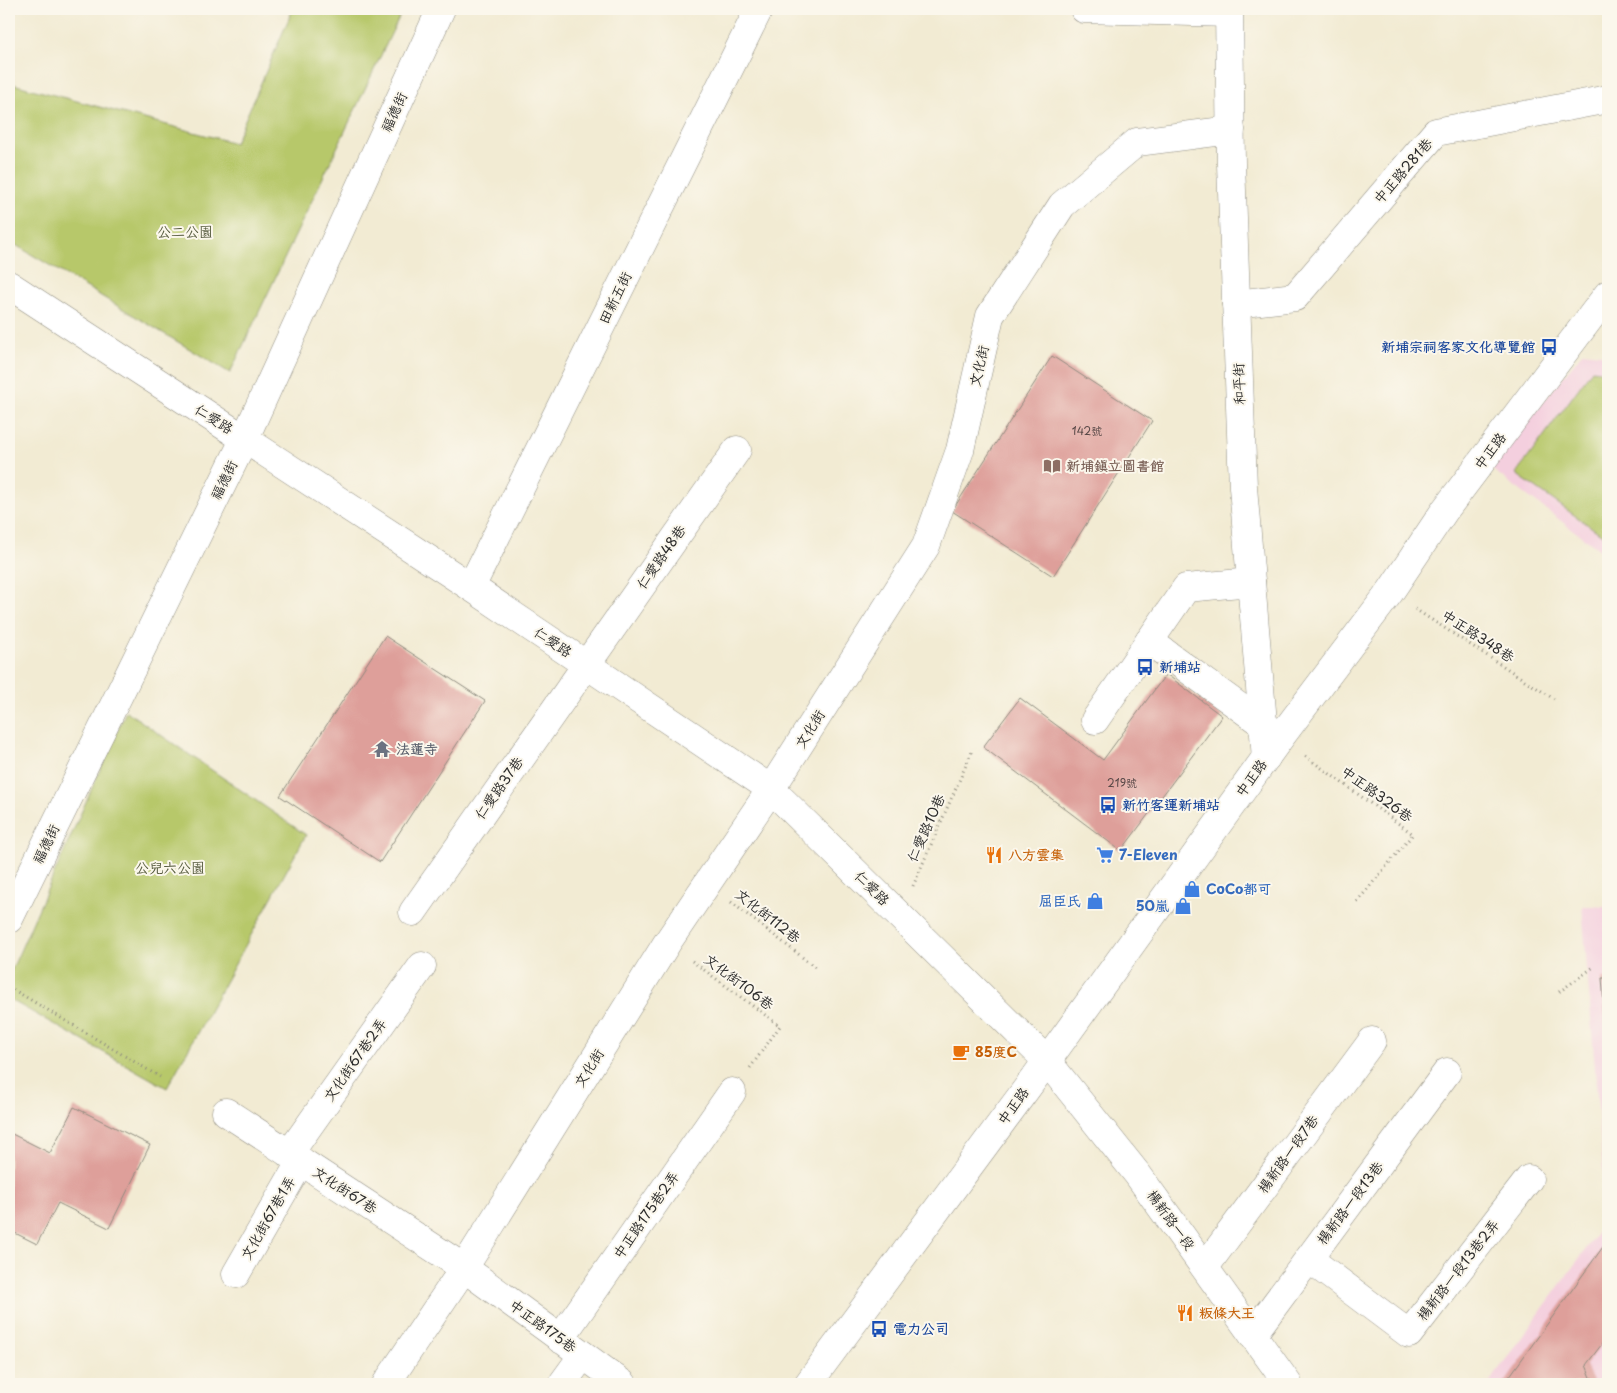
<svg xmlns="http://www.w3.org/2000/svg" width="1617" height="1393" viewBox="0 0 1617 1393" font-family="'Playpen Sans','LXGW WenKai TC',sans-serif">
<style>
.built{fill:#f4cfde}
.green{fill:#b7c86b;stroke:#717a4b}
.building{fill:#de9f9a}
.lines{fill:none;stroke-linecap:round;stroke-linejoin:round}
.minor-casing{stroke:#8e8b7f;stroke-width:29}
.major-casing{stroke:#8e8b7f;stroke-width:29}
.path{stroke:#8e8b7f;stroke-width:3;stroke-dasharray:1 4;stroke-linecap:butt}
.minor{stroke:#fff;stroke-width:28}
.major{stroke:#fff;stroke-width:28}
.labels{text-anchor:middle;stroke-width:4;stroke-linejoin:round;paint-order:stroke}
.number-label{font-size:11px;fill:#584847}
.street-label{font-size:14px;fill:#2b2b2b;stroke:#fbf7ec}
.park-label{font-size:14px;fill:#555a3e;stroke:#fbf7ec}
.transit-label{font-size:14px;font-weight:bold;fill:#164399;stroke:#fbf7ec;text-anchor:start}
.education-label{font-size:14px;font-weight:bold;fill:#785e54;stroke:#fbf7ec;text-anchor:start}
.worship-label{font-size:14px;font-weight:bold;fill:#5b616d;stroke:#fbf7ec;text-anchor:start}
.food-label{font-size:14px;font-weight:bold;fill:#c56008;stroke:#fbf7ec;text-anchor:start}
.shop-label{font-size:14px;font-weight:bold;fill:#366cbe;stroke:#fbf7ec;text-anchor:start}
</style>
<rect width="100%" height="100%" fill="#fbf7ec"/>
<filter id="ink" filterUnits="userSpaceOnUse"><feTurbulence type="fractalNoise" baseFrequency=".02" numOctaves="2"/><feDisplacementMap in="SourceGraphic" scale="10" xChannelSelector="R" yChannelSelector="G"/><feConvolveMatrix kernelMatrix="1 2 1 2 8 2 1 2 1" color-interpolation-filters="sRGB"/></filter>
<filter id="wash" filterUnits="userSpaceOnUse"><feTurbulence type="fractalNoise" baseFrequency=".0096" numOctaves="4" result="noise"/><feDisplacementMap in="SourceGraphic" scale="20" xChannelSelector="R" yChannelSelector="G"/><feGaussianBlur stdDeviation="1.12" result="paint"/><feColorMatrix in="noise" values="0 0 0 0 0 0 0 0 0 0 0 0 0 0 0 0 0 1.4 0 .05"/><feComposite in="paint" operator="in"/></filter>
<g filter="url(#wash)">
<rect width="100%" height="100%" fill="#f2ebd3"/>
<g class="built">
<path d="M1583,352L1608,355V556L1490,468Z"/>
<path d="M1582,906L1608,907V1384H1488L1607,1220Z"/>
</g>
<g class="green">
<path d="M293,9H403L230,373L9,241V83L235,143Z"/>
<path d="M1592,370L1608,372V539L1516,474Z"/>
<path d="M126,711L306,835L167,1088L9,999V976Z"/>
</g>
<g id="blocks">
<g class="building">
<path d="M1052,356L1152,421L1053,576L952,511Z"/>
<path d="M385,636L485,701L380,862L280,796Z"/>
<path d="M1166,674L1222,716L1121,851L983,747L1020,698L1103,760Z"/>
<path d="M1602,978H1608V1042H1607Z"/>
<path d="M74,1107L150,1145L109,1228L58,1203L37,1244L9,1230V1135L10,1133L50,1153Z"/>
<path d="M1608,1240V1336L1586,1365L1592,1380L1590,1384H1504Z"/>
</g>
</g>
</g>
<g filter="url(#ink)">
<use href="#blocks" fill-opacity="0" stroke="#8e8b7f" stroke-width="1"/>
<g class="lines">
<g class="minor-casing">
<g id="minor">
<path d="M1084,9L1229,13"/>
<path d="M1229,9L1231,164L1243,487L1266,758"/>
<path d="M1236,304L1295,297L1436,132L1608,99"/>
<path d="M471,587L759,9"/>
<path d="M1149,641L1271,730"/>
<path d="M1095,720L1186,588L1251,582"/>
<path d="M413,912L737,450"/>
<path d="M9,919L245,438L441,9"/>
<path d="M226,1112L464,1268L623,1384"/>
<path d="M289,1154L422,966"/>
<path d="M1309,1259L1409,1334L1529,1179"/>
<path d="M1205,1267L1372,1041"/>
<path d="M236,1274L301,1161"/>
<path d="M1253,1334L1447,1072"/>
<path d="M560,1339L732,1092"/>
<path d="M386,1384L464,1268L667,943L771,789L926,546L960,450L990,316L1062,205L1137,142L1231,130"/>
<path d="M562,1384L583,1355"/>
<path d="M808,1384L1047,1061L1280,738L1390,592L1445,510L1608,294"/>
</g>
</g>
<g class="major-casing">
<path id="major" d="M9,285L471,587L771,789L1047,1061L1138,1175L1288,1384"/>
</g>
<g class="path">
<path d="M1415,609L1554,699"/>
<path d="M1305,756L1413,834L1356,903"/>
<path d="M913,886L973,749"/>
<path d="M731,902L815,967"/>
<path d="M692,961L780,1026L750,1068"/>
<path d="M9,987L160,1077"/>
<path d="M1559,992L1595,966"/>
</g>
<use href="#minor" class="minor"/>
<use href="#major" class="major"/>
</g>
</g>
<defs>
<g id="bus-bare" transform="scale(1.35)"><path d="M-5-6H5V4H4V6H2V4H-2V6H-4V4H-5ZM-3.5-4V0h7V-4ZM-3.5 1.2v1.5H-2V1.2ZM2 1.2v1.5H3.5V1.2Z" fill="#1a4fb4" stroke="#fbf7ec" stroke-width="2.5" paint-order="stroke"/></g>
<g id="library-bare" transform="scale(1.35)"><path d="M-6-4Q-3-5.5-.7-3.5V5Q-3 3-6 4ZM6-4Q3-5.5 .7-3.5V5Q3 3 6 4Z" fill="#8d6e63" stroke="#fbf7ec" stroke-width="2.5" paint-order="stroke"/></g>
<g id="temple-bare" transform="scale(1.35)"><path d="M0-6L5-2H3V0L6.5 2.5H4V6H1.5V3h-3V6H-4V2.5H-6.5L-3 0V-2H-5Z" fill="#6b7280" stroke="#fbf7ec" stroke-width="2.5" paint-order="stroke"/></g>
<g id="restaurant-bare" transform="scale(1.35)"><path d="M-5-6h1v4h1v-4h1v4h1v-4h1v5L-1.5 .5V6h-2V.5L-5-1ZM5-6V6H3V1.5H1.5Q1.5-4 5-6Z" fill="#e8710a" stroke="#fbf7ec" stroke-width="2.5" paint-order="stroke"/></g>
<g id="supermarket-bare" transform="scale(1.35)"><path d="M-6-5.5h2.5l.6 2H6L4.5 2H-2.5L-4.4-4H-6ZM-1.5 3.2a1.3 1.3 0 1 0 .1 0ZM3 3.2a1.3 1.3 0 1 0 .1 0Z" fill="#3f7fe0" stroke="#fbf7ec" stroke-width="2.5" paint-order="stroke"/></g>
<g id="shop-bare" transform="scale(1.35)"><path d="M-5-2.5h2.3a2.7 3.5 0 0 1 5.4 0H5L5.5 6h-11ZM-1.5-2.5h3a1.5 2.3 0 0 0-3 0Z" fill="#3f7fe0" stroke="#fbf7ec" stroke-width="2.5" paint-order="stroke"/></g>
<g id="cafe-bare" transform="scale(1.35)"><path d="M-5.5-4.5H6V0H3Q3 3.5 0 3.5H-2.5Q-5.5 3.5-5.5 0ZM3-3.2v2h1.7v-2ZM-6 4.5H4V6H-6Z" fill="#e8710a" stroke="#fbf7ec" stroke-width="2.5" paint-order="stroke"/></g>
</defs>
<g fill-rule="evenodd">
<use href="#bus-bare" x="1549" y="347"/>
<use href="#library-bare" x="1052" y="466"/>
<use href="#bus-bare" x="1145" y="667"/>
<use href="#temple-bare" x="382" y="749"/>
<use href="#bus-bare" x="1108" y="805"/>
<use href="#restaurant-bare" x="994" y="855"/>
<use href="#supermarket-bare" x="1105" y="855"/>
<use href="#shop-bare" x="1192" y="889"/>
<use href="#shop-bare" x="1095" y="901"/>
<use href="#shop-bare" x="1183" y="906"/>
<use href="#cafe-bare" x="961" y="1052"/>
<use href="#restaurant-bare" x="1185" y="1313"/>
<use href="#bus-bare" x="879" y="1329"/>
</g>
<g class="labels">
<g class="number-label">
<text x="1087" y="435">142號</text>
<text x="1122" y="787">219號</text>
</g>
<g class="street-label">
<text transform="translate(394 112) rotate(-65)" y="5">福德街</text>
<text transform="translate(1403 171) rotate(-49)" y="5">中正路281巷</text>
<text transform="translate(615 298) rotate(-64)" y="5">田新五街</text>
<text transform="translate(979 366) rotate(-77)" y="5">文化街</text>
<text transform="translate(1239 384) rotate(-92)" y="5">和平街</text>
<text transform="translate(214 419) rotate(32)" y="5">仁愛路</text>
<text transform="translate(1490 451) rotate(-53)" y="5">中正路</text>
<text transform="translate(224 480) rotate(-64)" y="5">福德街</text>
<text transform="translate(661 557) rotate(-55)" y="5">仁愛路48巷</text>
<text transform="translate(1478 636) rotate(33)" y="5">中正路348巷</text>
<text transform="translate(553 642) rotate(34)" y="5">仁愛路</text>
<text transform="translate(810 729) rotate(-58)" y="5">文化街</text>
<text transform="translate(1251 778) rotate(-54)" y="5">中正路</text>
<text transform="translate(499 788) rotate(-55)" y="5">仁愛路37巷</text>
<text transform="translate(1377 794) rotate(36)" y="5">中正路326巷</text>
<text transform="translate(926 828) rotate(-66)" y="5">仁愛路10巷</text>
<text transform="translate(46 844) rotate(-64)" y="5">福德街</text>
<text transform="translate(872 888) rotate(45)" y="5">仁愛路</text>
<text transform="translate(768 916) rotate(38)" y="5">文化街112巷</text>
<text transform="translate(739 982) rotate(37)" y="5">文化街106巷</text>
<text transform="translate(355 1060) rotate(-55)" y="5">文化街67巷2弄</text>
<text transform="translate(589 1068) rotate(-58)" y="5">文化街</text>
<text transform="translate(1013 1106) rotate(-54)" y="5">中正路</text>
<text transform="translate(1288 1154) rotate(-54)" y="5">楊新路一段7巷</text>
<text transform="translate(345 1190) rotate(33)" y="5">文化街67巷</text>
<text transform="translate(1350 1203) rotate(-53)" y="5">楊新路一段13巷</text>
<text transform="translate(646 1215) rotate(-55)" y="5">中正路175巷2弄</text>
<text transform="translate(268 1218) rotate(-60)" y="5">文化街67巷1弄</text>
<text transform="translate(1171 1220) rotate(54)" y="5">楊新路一段</text>
<text transform="translate(1458 1270) rotate(-52)" y="5">楊新路一段13巷2弄</text>
<text transform="translate(543 1326) rotate(36)" y="5">中正路175巷</text>
</g>
<g class="park-label">
<text x="185" y="237">公二公園</text>
<text x="170" y="873">公兒六公園</text>
</g>
<g class="transit-label">
<text x="1535" y="352" text-anchor="end">新埔宗祠客家文化導覽館</text>
<text x="1159" y="672">新埔站</text>
<text x="1122" y="810">新竹客運新埔站</text>
<text x="893" y="1334">電力公司</text>
</g>
<g class="education-label">
<text x="1066" y="471">新埔鎮立圖書館</text>
</g>
<g class="worship-label">
<text x="396" y="754">法蓮寺</text>
</g>
<g class="food-label">
<text x="1008" y="860">八方雲集</text>
<text x="975" y="1057">85度C</text>
<text x="1199" y="1318">粄條大王</text>
</g>
<g class="shop-label">
<text x="1119" y="860">7-Eleven</text>
<text x="1206" y="894">CoCo都可</text>
<text x="1081" y="906" text-anchor="end">屈臣氏</text>
<text x="1169" y="911" text-anchor="end">50嵐</text>
</g>
</g>
<rect width="1617" height="1393" fill="none" stroke="#fbf7ec" stroke-width="30"/>
</svg>
